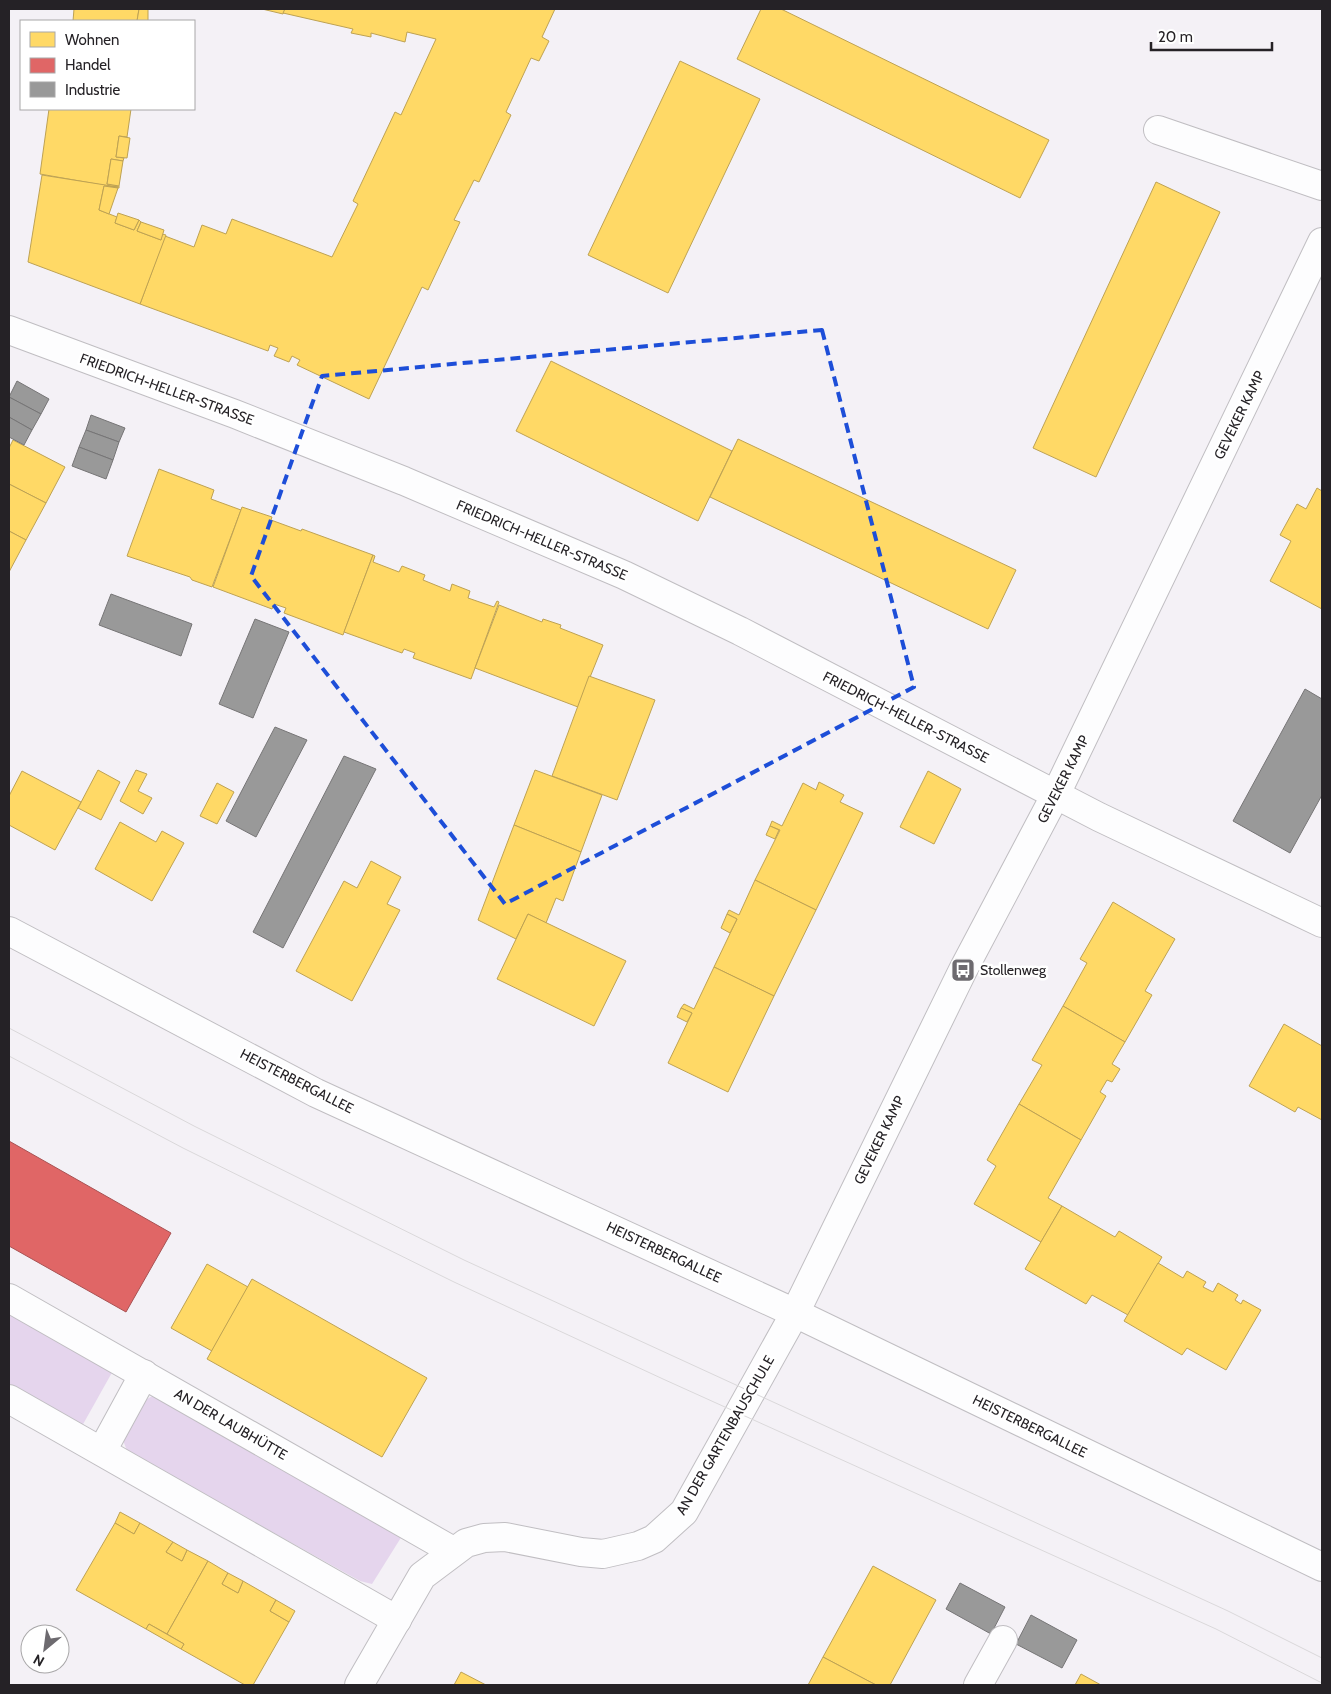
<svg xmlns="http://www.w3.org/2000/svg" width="1331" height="1694" viewBox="0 0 1331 1694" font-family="Cabin,sans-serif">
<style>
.green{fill:#e5d5ed}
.homes{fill:#ffd966;stroke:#bea253}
.shops{fill:#e06666;stroke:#a85253}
.industry{fill:#999;stroke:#767576}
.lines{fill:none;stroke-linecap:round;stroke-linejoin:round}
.minor-casing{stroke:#c0bec2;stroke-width:30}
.major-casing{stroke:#c0bec2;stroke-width:30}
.minor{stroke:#fdfdfe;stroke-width:28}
.major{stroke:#fdfdfe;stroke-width:28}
.tram{stroke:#dad8da;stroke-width:1}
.marked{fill:none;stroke:#1d4ed8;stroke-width:4;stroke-dasharray:10 6;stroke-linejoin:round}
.labels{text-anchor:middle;stroke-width:5;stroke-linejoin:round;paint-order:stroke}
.street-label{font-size:14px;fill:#252226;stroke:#fff}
.poi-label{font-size:14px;fill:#252226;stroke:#fff;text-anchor:start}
</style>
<rect width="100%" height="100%" fill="#f4f1f6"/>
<g class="green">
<path d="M9,1310L114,1369L82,1426L9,1384Z"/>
<path d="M156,1395L402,1536L372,1584L360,1581L127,1451L123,1440C131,1426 139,1398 156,1395Z"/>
</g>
<g class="homes">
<path d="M74,9H139L137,21H73Z"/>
<path d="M139,9H148V21H137Z"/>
<path d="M262,9H285L283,14Z"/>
<path d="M285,9H555L542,37L549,41L539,61L531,58L506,112L511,115L479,182L474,180L454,220L460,222L428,290L422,287L369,399L297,365L300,360L292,356L289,362L274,356L278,348L270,345L268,351L140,304L165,236L194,247L202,225L226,234L232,219L332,257L358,204L353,201L395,112L401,115L436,39L407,32L405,42L371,33V37L351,33L353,29L283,13Z"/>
<path d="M761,9H781L1049,140L1020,198L737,59Z"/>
<path d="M680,61L760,99L668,293L588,255Z"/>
<path d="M49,109H131L127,137L119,136L116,157L124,158L123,161L111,159L107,184L119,186V188L40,174Z"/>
<path d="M119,136L130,138L127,158L116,157Z"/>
<path d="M111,159L123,161L119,186L107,184Z"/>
<path d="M42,175L118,187L104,186L99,210L117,217L115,223L134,230L139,220L141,222L137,231L161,240L162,234L166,235L140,304L28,262Z"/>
<path d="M1156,182L1220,212L1096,477L1033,448Z"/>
<path d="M104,186L118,188L109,214L99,210Z"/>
<path d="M118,213L139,220L134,230L115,223Z"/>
<path d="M141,222L164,230L161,240L137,231Z"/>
<path d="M551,361L732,451L698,521L516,431Z"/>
<path d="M738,439L1016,570L988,629L710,497Z"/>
<path d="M13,440L65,467L46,503L9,484V448Z"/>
<path d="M159,469L214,490L211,499L241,510L212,587L192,580L190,577L127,556Z"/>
<path d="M9,484L46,503L26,540L9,531Z"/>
<path d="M1317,488L1322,491V609L1270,581L1291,541L1280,535L1297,504L1306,509Z"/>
<path d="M242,507L272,517L271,520L301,531L302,529L373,555L343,635L284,613L286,608L274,604L272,609L213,587Z"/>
<path d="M9,531L26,540L9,572Z"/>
<path d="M373,555L375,556L373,562L399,572L402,566L425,575L423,580L450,591L452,584L470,591L468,598L494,607L497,601L499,602L471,679L413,658L415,653L404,649L402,653L344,632Z"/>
<path d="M499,605L542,622L543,619L561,625L560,628L603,645L578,707L475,668Z"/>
<path d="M589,676L655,700L617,800L552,776Z"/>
<path d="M98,770L120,782L101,820L78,808Z"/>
<path d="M136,770L147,774L138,791L152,798L143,814L120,801Z"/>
<path d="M535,770L602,795L581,852L514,825Z"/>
<path d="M22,771L81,802L55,850L9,825V796Z"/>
<path d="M928,771L961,789L934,844L900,827Z"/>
<path d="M819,782L844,795L840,802L863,813L816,910L755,880L780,830L770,826L772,821L782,826L803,783L816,790Z"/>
<path d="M217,783L234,792L217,824L200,816Z"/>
<path d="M120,822L156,842L162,831L184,843L152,901L95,869Z"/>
<path d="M514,825L581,852L563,901L556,898L546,923L528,914L516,939L478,920Z"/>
<path d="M770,826L779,830L775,839L766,835Z"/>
<path d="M371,861L401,877L387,904L400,910L352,1001L296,971L344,881L357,888Z"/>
<path d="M755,880L816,910L774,996L714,967L737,919L727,914L729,910L739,915Z"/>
<path d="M1113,902L1175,939L1145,991L1152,995L1125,1042L1063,1006L1087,963L1080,959Z"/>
<path d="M528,914L626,961L594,1026L497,979Z"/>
<path d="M727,914L737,919L730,933L721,928Z"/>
<path d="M714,967L774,996L728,1092L668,1063L692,1013L681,1008L684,1004L694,1009Z"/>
<path d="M1063,1006L1125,1042L1112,1064L1120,1069L1112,1082L1107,1080L1100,1092L1106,1096L1081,1140L1019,1104L1042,1065L1032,1060Z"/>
<path d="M681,1008L692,1013L687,1022L677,1017Z"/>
<path d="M1284,1024L1322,1046V1120L1298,1107L1295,1112L1249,1086Z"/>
<path d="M1019,1104L1081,1140L1048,1198L1062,1206L1041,1242L974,1204L996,1166L987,1160Z"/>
<path d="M1062,1206L1115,1237L1119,1231L1162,1257L1128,1315L1092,1295L1086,1304L1025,1269Z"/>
<path d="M1158,1263L1183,1278L1187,1271L1206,1282L1203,1287L1213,1292L1218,1283L1238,1295L1235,1300L1241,1304L1243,1300L1261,1310L1226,1370L1187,1348L1182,1355L1124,1321Z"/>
<path d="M207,1264L248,1287L212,1351L171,1328Z"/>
<path d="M252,1279L427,1378L382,1457L207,1359Z"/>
<path d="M120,1512L140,1523L134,1534L115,1523Z"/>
<path d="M115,1523L134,1534L140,1523L173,1542L166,1552L182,1561L187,1550L208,1561L167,1634L149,1624L146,1629L76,1590Z"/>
<path d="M173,1542L187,1550L182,1561L166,1552Z"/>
<path d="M208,1561L228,1573L222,1584L238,1593L243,1581L276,1600L270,1611L289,1622L253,1685H245L181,1649L184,1644L167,1634Z"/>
<path d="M873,1566L936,1600L890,1685H876L823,1657Z"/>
<path d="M228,1573L243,1581L238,1593L222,1584Z"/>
<path d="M276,1600L295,1611L289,1622L270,1611Z"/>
<path d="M149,1624L184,1644L181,1649L146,1629Z"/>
<path d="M823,1657L876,1685H808Z"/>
<path d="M461,1672L486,1685H454Z"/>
<path d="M1081,1674L1101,1685H1075Z"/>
</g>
<path class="shops" d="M9,1141L171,1233L126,1312L9,1246Z"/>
<g class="industry">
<path d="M17,381L49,399L41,414L9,397Z"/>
<path d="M9,397L41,414L32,430L9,417Z"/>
<path d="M91,415L125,428L119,442L86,430Z"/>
<path d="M9,417L32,430L24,445L9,437Z"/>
<path d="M86,430L119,442L113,460L79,447Z"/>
<path d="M79,447L113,460L106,479L72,466Z"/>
<path d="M111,594L192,624L181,656L99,625Z"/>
<path d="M255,619L289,632L253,718L219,704Z"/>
<path d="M1305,689L1322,699V795L1290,853L1233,821Z"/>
<path d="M275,727L307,740L256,837L226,821Z"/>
<path d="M344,756L376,769L283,948L253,932Z"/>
<path d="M960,1583L1005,1607L991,1634L946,1609Z"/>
<path d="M1031,1615L1077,1640L1062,1668L1016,1644Z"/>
</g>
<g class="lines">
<g class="minor-casing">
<g id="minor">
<path d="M1158,130L1322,186"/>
<path d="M9,330L235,414L404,481L624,575L740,631L1099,817L1322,923"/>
<path d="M9,1298L453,1551"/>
<path d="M9,1399L397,1620"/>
<path d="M102,1451L144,1374"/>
<path d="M359,1685L422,1576L466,1543L484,1538L505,1537L581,1552L603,1554L638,1546L654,1539L684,1512L795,1313L963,970L1056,794L1322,242"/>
<path d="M978,1685L1003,1640"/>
</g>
</g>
<g class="major-casing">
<path id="major" d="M9,931L316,1093L795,1313L1322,1567"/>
</g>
<use href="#minor" class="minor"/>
<use href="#major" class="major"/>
<g class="tram">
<path d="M9,1028L194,1126L464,1260L1228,1611L1322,1658"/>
<path d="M9,1056L183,1148L454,1282L663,1379L1216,1629L1322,1683"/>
</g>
</g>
<path class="marked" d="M822,330L914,687L505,904L251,576L322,376Z"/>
<defs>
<g id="bus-square" transform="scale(1.25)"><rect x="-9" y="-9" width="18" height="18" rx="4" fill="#6d6a6f" stroke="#fff"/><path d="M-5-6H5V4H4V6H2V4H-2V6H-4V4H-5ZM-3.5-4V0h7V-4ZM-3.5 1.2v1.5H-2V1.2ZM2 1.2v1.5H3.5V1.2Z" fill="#fff"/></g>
</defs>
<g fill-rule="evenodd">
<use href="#bus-square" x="963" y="970"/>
</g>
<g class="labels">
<g class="street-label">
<text transform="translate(167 389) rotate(20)" y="5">FRIEDRICH-HELLER-STRASSE</text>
<text transform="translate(1239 415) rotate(-64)" y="5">GEVEKER KAMP</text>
<text transform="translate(542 540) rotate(23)" y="5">FRIEDRICH-HELLER-STRASSE</text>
<text transform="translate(906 717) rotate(27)" y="5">FRIEDRICH-HELLER-STRASSE</text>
<text transform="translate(1063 779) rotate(-63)" y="5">GEVEKER KAMP</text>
<text transform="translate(297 1081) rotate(27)" y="5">HEISTERBERGALLEE</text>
<text transform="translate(879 1140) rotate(-64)" y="5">GEVEKER KAMP</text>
<text transform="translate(664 1252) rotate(25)" y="5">HEISTERBERGALLEE</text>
<text transform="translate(231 1424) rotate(30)" y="5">AN DER LAUBHÜTTE</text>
<text transform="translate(1030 1426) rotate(26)" y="5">HEISTERBERGALLEE</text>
<text transform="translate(725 1435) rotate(-60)" y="5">AN DER GARTENBAUSCHULE</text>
</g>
<g class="poi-label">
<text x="980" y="975">Stollenweg</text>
</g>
</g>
<rect width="1331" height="1694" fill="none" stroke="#252226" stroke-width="20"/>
<rect x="20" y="20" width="175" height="90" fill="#ffffff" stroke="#a8a7a8"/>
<rect x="30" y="32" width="25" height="15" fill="#ffd966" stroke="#a8a7a8"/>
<text x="65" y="45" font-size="15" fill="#252226">Wohnen</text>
<rect x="30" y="58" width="25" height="15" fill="#e06666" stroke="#a8a7a8"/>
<text x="65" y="70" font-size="15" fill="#252226">Handel</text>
<rect x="30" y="82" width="25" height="15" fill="#999999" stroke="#a8a7a8"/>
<text x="65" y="95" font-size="15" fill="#252226">Industrie</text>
<g transform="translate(45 1649) rotate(209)"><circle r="24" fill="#ffffff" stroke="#a8a7a8"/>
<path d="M0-4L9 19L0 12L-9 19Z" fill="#6d6a6f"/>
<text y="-8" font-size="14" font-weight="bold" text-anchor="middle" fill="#252226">N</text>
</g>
<path d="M1151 42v8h121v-8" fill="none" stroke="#252226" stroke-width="2.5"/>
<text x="1158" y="42" font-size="15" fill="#252226" stroke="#ffffff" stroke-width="4" paint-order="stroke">20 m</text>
</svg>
